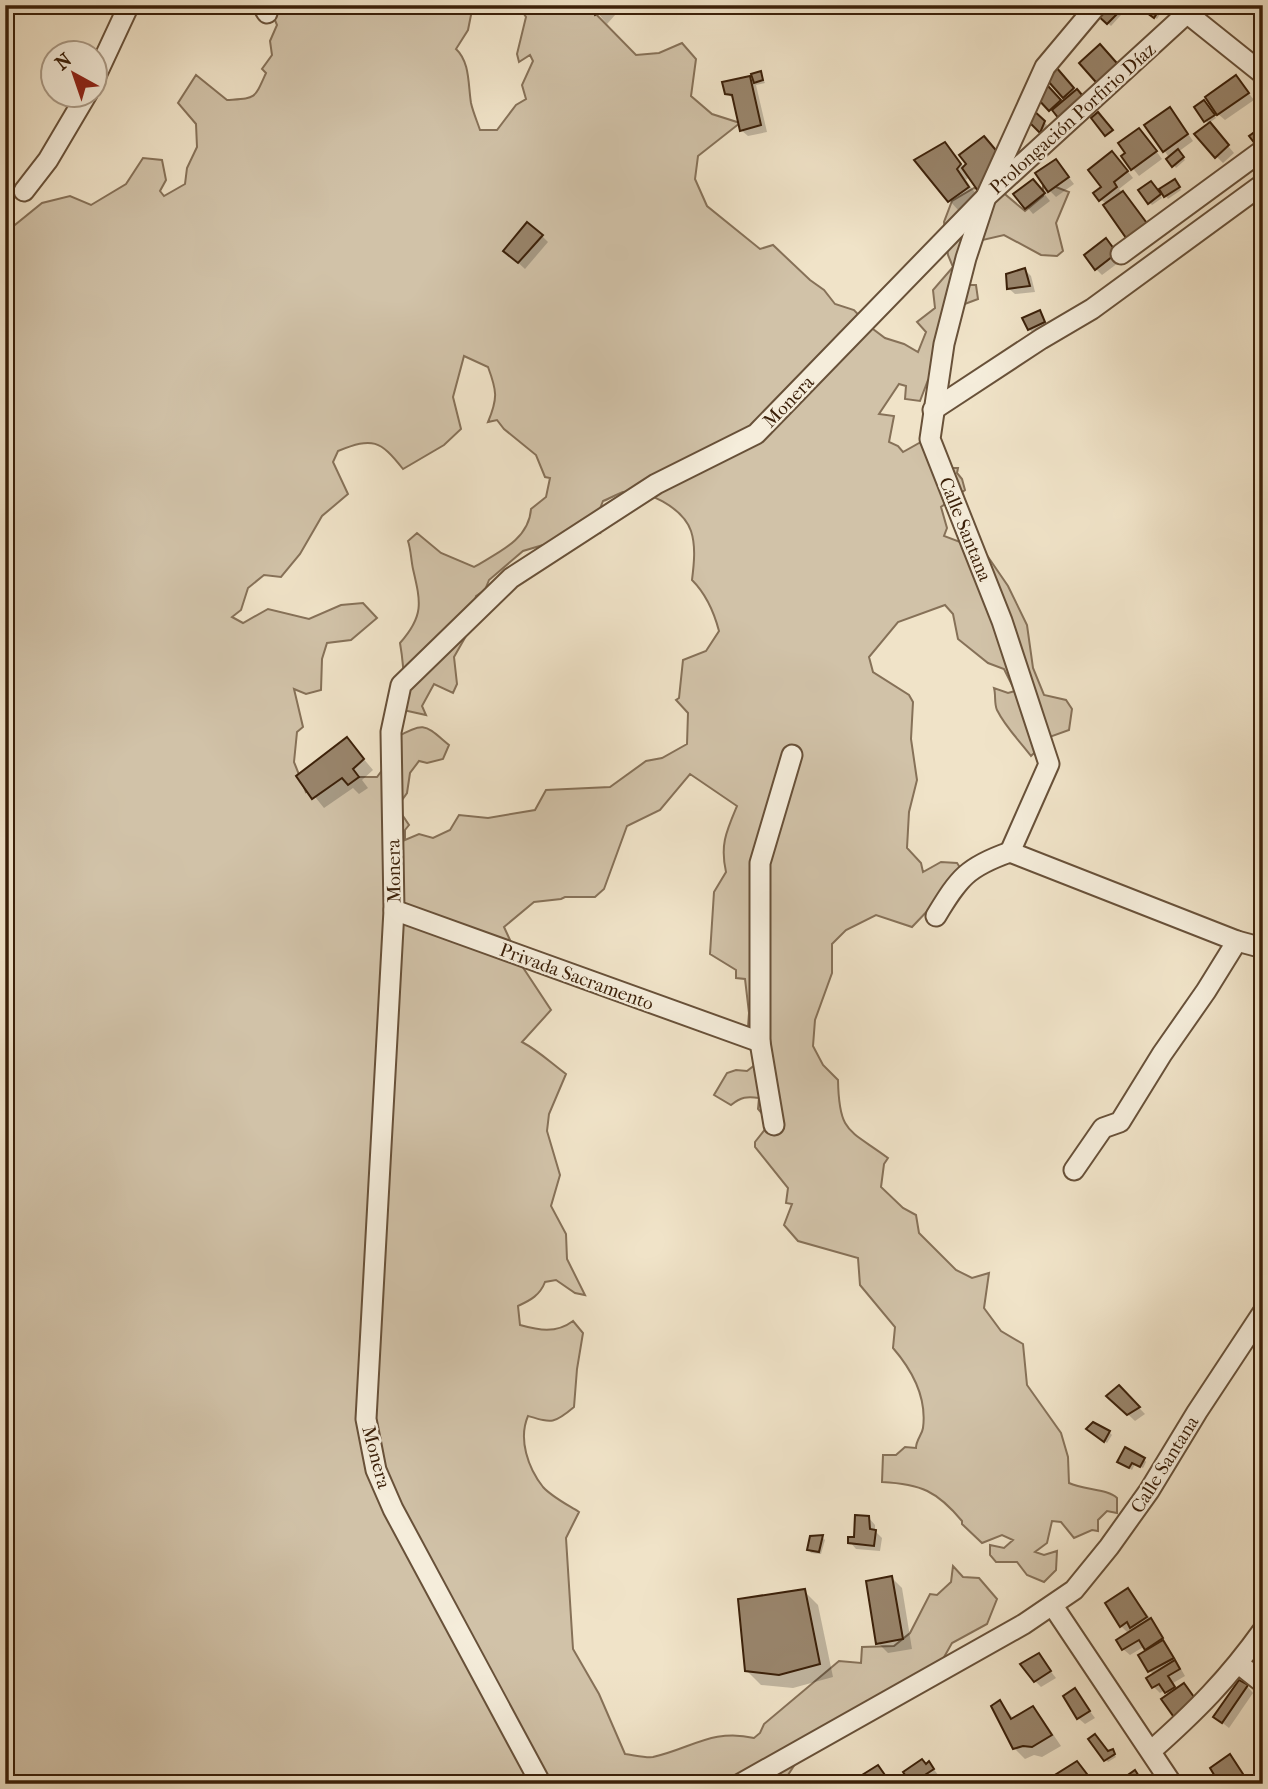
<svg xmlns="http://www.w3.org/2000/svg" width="1268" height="1789" viewBox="0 0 1268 1789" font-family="'IM FELL French Canon',serif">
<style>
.green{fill:#d1c2a8;stroke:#867158;stroke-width:2;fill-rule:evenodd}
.shadow{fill:#0003}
.building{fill:#99856c;stroke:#3b2009;stroke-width:2}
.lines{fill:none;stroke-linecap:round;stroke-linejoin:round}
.minor-casing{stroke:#685139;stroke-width:23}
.minor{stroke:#f5eddb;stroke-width:19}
.labels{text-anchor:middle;stroke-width:5;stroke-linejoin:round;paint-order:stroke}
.street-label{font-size:19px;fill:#3b2009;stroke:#f5eddb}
</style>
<rect width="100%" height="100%" fill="#f0e3c8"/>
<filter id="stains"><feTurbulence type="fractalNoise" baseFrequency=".00286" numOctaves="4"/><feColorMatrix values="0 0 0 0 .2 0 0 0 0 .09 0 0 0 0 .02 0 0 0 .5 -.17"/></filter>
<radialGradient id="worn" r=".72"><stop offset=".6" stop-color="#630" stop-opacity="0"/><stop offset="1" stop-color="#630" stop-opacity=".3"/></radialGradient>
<path class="green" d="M273,5H473L468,30L456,49C470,62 468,84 471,103C473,112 477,121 480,130H497L516,105L526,99L522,85L533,61L530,55L519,62L517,54L526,17L518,5H587L636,55L659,53L682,43L696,59L691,96L712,114L740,123L698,156L695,179L707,206L760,249L773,245L810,280L824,290L835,304L854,310L869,326L885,338L904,344L918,352L926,332L917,322L935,308L933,290L953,267L948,255L944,222L952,201L974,188L1000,190L1025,211L1043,196V182L1069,192L1056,223L1063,251L1057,256L1041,255L1004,235L978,241L968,285H976L978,299L962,305L951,355L928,380L920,401L905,399L906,386L899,384L879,414L894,416L889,442L898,446L903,452L921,442L952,468H958L957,473L962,479L965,490L941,507L947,528L944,536L984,551L1008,586L1027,625L1033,668L1044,695L1066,700L1072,709L1069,730L1052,736L1031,756C1019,740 1006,728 997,710C994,704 996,695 994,688L1008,693L1015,691L1004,669L988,663L958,639L953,614L945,605L898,622L869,657L873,672L909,695L913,702L911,739L917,780L909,812L907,848L921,863L923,872L941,862L957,863L961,869L955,882L912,927L876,915L846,930L832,944V973L815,1020L813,1046L823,1065L838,1080C839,1134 849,1129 888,1158L884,1164L881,1187L903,1208L916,1215L919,1233L956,1270L972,1278L989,1273L984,1308L1001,1331L1023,1344L1027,1385L1061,1433L1068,1457L1069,1483C1084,1490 1108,1489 1117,1498V1513L1107,1511L1098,1520V1531L1092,1530L1074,1538L1061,1522L1052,1521L1047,1543L1035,1552L1044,1555L1057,1551L1056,1570L1044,1582L1027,1575L1017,1562H996L990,1555V1545L1004,1548L1013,1540L1002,1535L982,1543L962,1524V1521C937,1491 921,1484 882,1482L883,1455H896L905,1447L916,1448C916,1440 922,1435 923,1428C927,1398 912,1370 893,1348L895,1327L860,1285L858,1258L798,1241L784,1225L792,1204L786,1203L788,1188L755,1147V1142L770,1123L758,1109L759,1098C747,1096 741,1097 731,1105L714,1095L727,1073L736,1070L747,1071L756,1064L755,1050L747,1041L749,1013L745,979L736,978V970L710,954L714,892L726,872C720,845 726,832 737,806L690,774L660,810L627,826L604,889L595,897H565L561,899L534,902L504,927L522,966L551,1010L522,1042C539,1051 551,1063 566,1074L549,1114L547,1131L560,1175L551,1206L566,1234L567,1259L585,1295L575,1293L556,1280L545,1282C540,1295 531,1300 518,1306L520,1325C538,1330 556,1334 573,1321L583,1333L577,1369L574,1407C554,1424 552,1423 528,1416C518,1439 528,1468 543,1487C552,1497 568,1505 579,1512L566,1538L573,1649L599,1694L625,1754C634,1755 645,1758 653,1757C690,1749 713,1728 754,1738L760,1733L764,1724L839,1661L861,1663L862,1647L894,1646L910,1633L930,1594L937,1595L951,1582L953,1566L963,1577L979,1578L997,1599L987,1624L952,1643L939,1666L805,1749L784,1781L773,1784H5V233L42,203L70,196L91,205L126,184L143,158L162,160L166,180L160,191L164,196L185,184L187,168L197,147L196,124L178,103L196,75L227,100C256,98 254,100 266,73L262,69L272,55L270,41L277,25L272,13ZM464,356L488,367C497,391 498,398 488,422L497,420L504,429L536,455L545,477L550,478L546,497L531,509C529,540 497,553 474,567L441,553L417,533L408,541C411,550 411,560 413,569C421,603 424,616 400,643C404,666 405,687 403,710L426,715L422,706L434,684L453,693L457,684L454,657L470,629L476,596L485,590L489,580L523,551L590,531L600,533L596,519L603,501C609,499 617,494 623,492C646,488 683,508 691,531C696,546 694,564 692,580C706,594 714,612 719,631L706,651L683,660L679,698L676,700L688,713L687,744L662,758L646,761L610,787L546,790L535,810L488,818L459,815L450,830L433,838L419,834L405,840V830L409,825L397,807L407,793L410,773L419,761L427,763L443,759L449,745C425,725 425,721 397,737L386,765L377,777H336L306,792L294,762L297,732L303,727L294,689L306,694L321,690L322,659L327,643L351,640L377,618L363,603L341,605L309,619L268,609L243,623L232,617L241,610L248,588L264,575L281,577L300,554L322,516L348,494L333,462L338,451C373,437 380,440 403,469L444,445L461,429L453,397Z"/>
<g class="shadow">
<path d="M591,5H624L607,24Z"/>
<path d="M1110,5L1121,15L1111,26L1098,14Z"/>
<path d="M1149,5H1164L1165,6L1157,19L1148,13Z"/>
<path d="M760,73L765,83L756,85L767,132L748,136L741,130L735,100L726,93L750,78L756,84L754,75Z"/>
<path d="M1062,76L1076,92L1053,112L1039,97L1048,88L1062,103L1066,100L1050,81Z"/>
<path d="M1236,77L1254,100L1225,120L1218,114Z"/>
<path d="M1207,105L1216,118L1209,123L1234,153L1223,163L1216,156L1210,125L1206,121Z"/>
<path d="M1033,112L1047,125L1043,133L1033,124Z"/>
<path d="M1176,116L1193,141L1178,152L1185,160L1176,168L1164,150Z"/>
<path d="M1145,136L1162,159L1139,176L1123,156Z"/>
<path d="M984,138L970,176L966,180L978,197L959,211L949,200L945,144L965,168Z"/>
<path d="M1119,160L1133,178L1119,189L1129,199L1157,237L1101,200Z"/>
<path d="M1056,161L1074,184L1056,197L1049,190Z"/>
<path d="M1177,184L1181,190L1168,199L1161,190Z"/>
<path d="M1153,186L1162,198L1152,205L1150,203Z"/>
<path d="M1039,187L1050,201L1033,214L1016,194Z"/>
<path d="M542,236L548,242L525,269L512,257Z"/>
<path d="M1112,247L1122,260L1102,275L1096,269Z"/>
<path d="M1025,270L1031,276L1035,292L1015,294L1008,288Z"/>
<path d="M1042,315L1047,325L1032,332L1029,329Z"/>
<path d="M347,739L373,770L362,780L368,788L359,794L353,788L324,808L299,777Z"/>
<path d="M1119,1387L1145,1414L1135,1421L1109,1396Z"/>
<path d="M1091,1432H1109L1112,1435L1107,1443Z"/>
<path d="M1144,1459L1146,1462L1143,1468L1135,1464L1132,1470L1122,1464Z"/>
<path d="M869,1518L875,1525V1531L882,1538L880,1551L856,1549L850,1542L856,1538Z"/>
<path d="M822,1537L825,1540L821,1554L811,1553L809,1550Z"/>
<path d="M892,1578L902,1588L912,1649L888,1653L878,1643Z"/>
<path d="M1128,1590L1157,1627L1185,1676L1173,1683L1177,1690L1169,1695L1165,1690L1160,1693L1154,1687V1675L1150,1671L1148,1651L1145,1646L1130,1655L1123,1649L1129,1634L1121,1626Z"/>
<path d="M804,1591L818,1605L833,1677L793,1688L761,1685L747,1671Z"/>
<path d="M1038,1655L1056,1678L1041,1687L1035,1681Z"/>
<path d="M1247,1686L1253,1693L1229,1728L1215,1717Z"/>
<path d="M1075,1691L1095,1718L1085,1724L1078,1718Z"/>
<path d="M1000,1702L1014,1719L1032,1708L1042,1718L1061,1746L1042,1757L1034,1755L1025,1759L1014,1748Z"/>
<path d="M1112,1751L1116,1757L1108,1762L1105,1759Z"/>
<path d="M1229,1756L1248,1781L1243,1784H1211L1219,1778Z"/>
<path d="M929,1763L939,1776L929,1784H913L905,1773Z"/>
<path d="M1077,1763L1094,1784L1044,1783Z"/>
<path d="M881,1770L890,1784H870Z"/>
</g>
<g class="building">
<path d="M589,5H605L595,15Z"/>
<path d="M1103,5H1113L1120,11L1107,24L1096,14Z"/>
<path d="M1147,5H1162L1154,18L1143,10Z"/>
<path d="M1100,44L1123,70L1102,89L1079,63Z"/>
<path d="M1056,67L1074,88L1063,98L1048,81Z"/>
<path d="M761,71L763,80L754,83L751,74Z"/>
<path d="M1236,75L1249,93L1217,115L1205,97Z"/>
<path d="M750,76L761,125L740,131L732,95L725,94L722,82Z"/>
<path d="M1048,86L1061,100L1049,111L1036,97Z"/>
<path d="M1077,89L1088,102L1063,124L1052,110Z"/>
<path d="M1204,100L1215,115L1204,122L1194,107Z"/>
<path d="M1170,107L1188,134L1163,152L1144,125Z"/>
<path d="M1032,109L1045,121L1040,133L1028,121Z"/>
<path d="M1098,112L1113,130L1105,136L1091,118Z"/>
<path d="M1210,122L1229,145L1215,158L1194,134Z"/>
<path d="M1263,126V154L1249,136Z"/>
<path d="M1139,128L1157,151L1131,170L1121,156L1125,153L1118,143Z"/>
<path d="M984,136L1005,161L978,191L962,168L966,164L959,155Z"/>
<path d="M945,142L961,164L957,169L969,187L948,202L914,160Z"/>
<path d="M1178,149L1184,157L1172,167L1166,159Z"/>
<path d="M1112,151L1128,171L1114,182L1117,187L1099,201L1093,193L1101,187L1088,170Z"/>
<path d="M1056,159L1069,177L1048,192L1035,173Z"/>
<path d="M1033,179L1045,193L1025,209L1013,194Z"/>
<path d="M1175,179L1180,187L1164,197L1159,189Z"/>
<path d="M1151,181L1161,194L1148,204L1138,190Z"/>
<path d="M1123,191L1152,230L1131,245L1103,205Z"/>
<path d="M527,222L543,235L518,263L503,251Z"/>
<path d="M1106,238L1117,253L1095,270L1084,255Z"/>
<path d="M1025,268L1030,286L1007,289L1006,274Z"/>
<path d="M1040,310L1045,322L1028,330L1022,318Z"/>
<path d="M347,737L364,759L353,769L359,777L348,785L342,778L312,799L296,776Z"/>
<path d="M1119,1385L1140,1407L1127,1415L1106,1396Z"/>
<path d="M1093,1422L1110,1431L1104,1442L1086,1429Z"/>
<path d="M1125,1447L1145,1458L1140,1467L1132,1463L1129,1468L1117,1462Z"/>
<path d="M855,1515L869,1516L870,1529L876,1530L874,1546L848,1543V1537H854Z"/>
<path d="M823,1535L819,1552L807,1550L810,1536Z"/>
<path d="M892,1576L903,1639L876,1644L866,1581Z"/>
<path d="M1128,1588L1147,1617L1130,1628L1127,1622L1120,1627L1105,1603Z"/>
<path d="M805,1589L820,1664L779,1675L745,1671L738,1599Z"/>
<path d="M1151,1618L1163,1638L1145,1650L1139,1640L1122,1650L1116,1640Z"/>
<path d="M1163,1640L1174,1658L1148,1672L1138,1655Z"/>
<path d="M1039,1653L1051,1671L1034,1682L1020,1664Z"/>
<path d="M1175,1660L1180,1669L1168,1676L1175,1687L1165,1693L1159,1684L1152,1688L1146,1678Z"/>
<path d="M1239,1680L1248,1685L1222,1723L1213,1717Z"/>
<path d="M1184,1683L1199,1704L1176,1720L1161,1699Z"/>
<path d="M1075,1688L1090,1711L1077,1719L1063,1696Z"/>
<path d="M1000,1700L1011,1719L1033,1706L1052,1735L1032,1747L1023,1746L1013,1749L991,1706Z"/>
<path d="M1095,1734L1108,1751L1113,1749L1115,1754L1104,1761L1088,1739Z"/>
<path d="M1230,1754L1243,1774L1228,1784H1208L1216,1778L1210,1768Z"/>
<path d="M922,1759L926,1764L929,1761L934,1769L911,1784L903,1772Z"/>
<path d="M1077,1761L1090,1778L1080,1784L1042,1783Z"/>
<path d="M878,1765L887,1778L878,1784H868L862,1775Z"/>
<path d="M1135,1770L1144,1784H1115Z"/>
</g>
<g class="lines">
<g class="minor-casing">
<g id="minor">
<path d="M262,5L267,13"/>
<path d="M1188,14L1263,74"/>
<path d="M94,80L129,5"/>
<path d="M24,191L48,160L87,94"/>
<path d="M1121,254L1263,150"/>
<path d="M933,410L1041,339L1092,309L1263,184"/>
<path d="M1010,852L1049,764L1002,621L930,439L944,344L966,258L986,197L1045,67L1097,5"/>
<path d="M394,910L760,1042"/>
<path d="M936,916C959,878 967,867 1010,852L1237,941L1263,948"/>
<path d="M774,1125L760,1042V863L792,755"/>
<path d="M1074,1170L1103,1128L1120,1122L1162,1054L1206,991L1237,941"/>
<path d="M1053,1606L1172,1784"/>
<path d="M1239,1664L1263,1683"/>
<path d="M1151,1751C1196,1711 1228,1679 1263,1630"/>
<path d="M541,1784L393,1509L376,1470L366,1419L394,910L391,732L401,685L511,578L656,484L756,434L986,197L1196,5"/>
<path d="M740,1784L1024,1624L1074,1590L1109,1547L1149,1491L1197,1412L1263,1312"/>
</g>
</g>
<use href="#minor" class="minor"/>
</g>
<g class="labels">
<g class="street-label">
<text transform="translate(1072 118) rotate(-42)" y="7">Prolongación Porfirio Díaz</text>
<text transform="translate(788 401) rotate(-46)" y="7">Monera</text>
<text transform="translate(966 529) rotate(68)" y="7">Calle Santana</text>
<text transform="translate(393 871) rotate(-91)" y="7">Monera</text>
<text transform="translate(577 976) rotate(20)" y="7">Privada Sacramento</text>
<text transform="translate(377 1457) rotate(75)" y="7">Monera</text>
<text transform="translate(1164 1464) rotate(-58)" y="7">Calle Santana</text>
</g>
</g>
<rect width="1268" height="1789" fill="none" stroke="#f0e3c8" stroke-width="28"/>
<rect x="7" y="7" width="1254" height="1775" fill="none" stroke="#3b2009" stroke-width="3.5"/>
<rect x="14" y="14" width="1240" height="1761" fill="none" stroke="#3b2009" stroke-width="2"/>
<g transform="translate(74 74) rotate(320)"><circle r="33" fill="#f5eddb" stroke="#ab9b87" stroke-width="2"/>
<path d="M0-5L12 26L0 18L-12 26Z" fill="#8f2418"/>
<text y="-10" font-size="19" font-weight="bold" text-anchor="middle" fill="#3b2009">N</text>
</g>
<rect width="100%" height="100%" filter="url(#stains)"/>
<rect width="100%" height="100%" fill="url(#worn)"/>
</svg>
